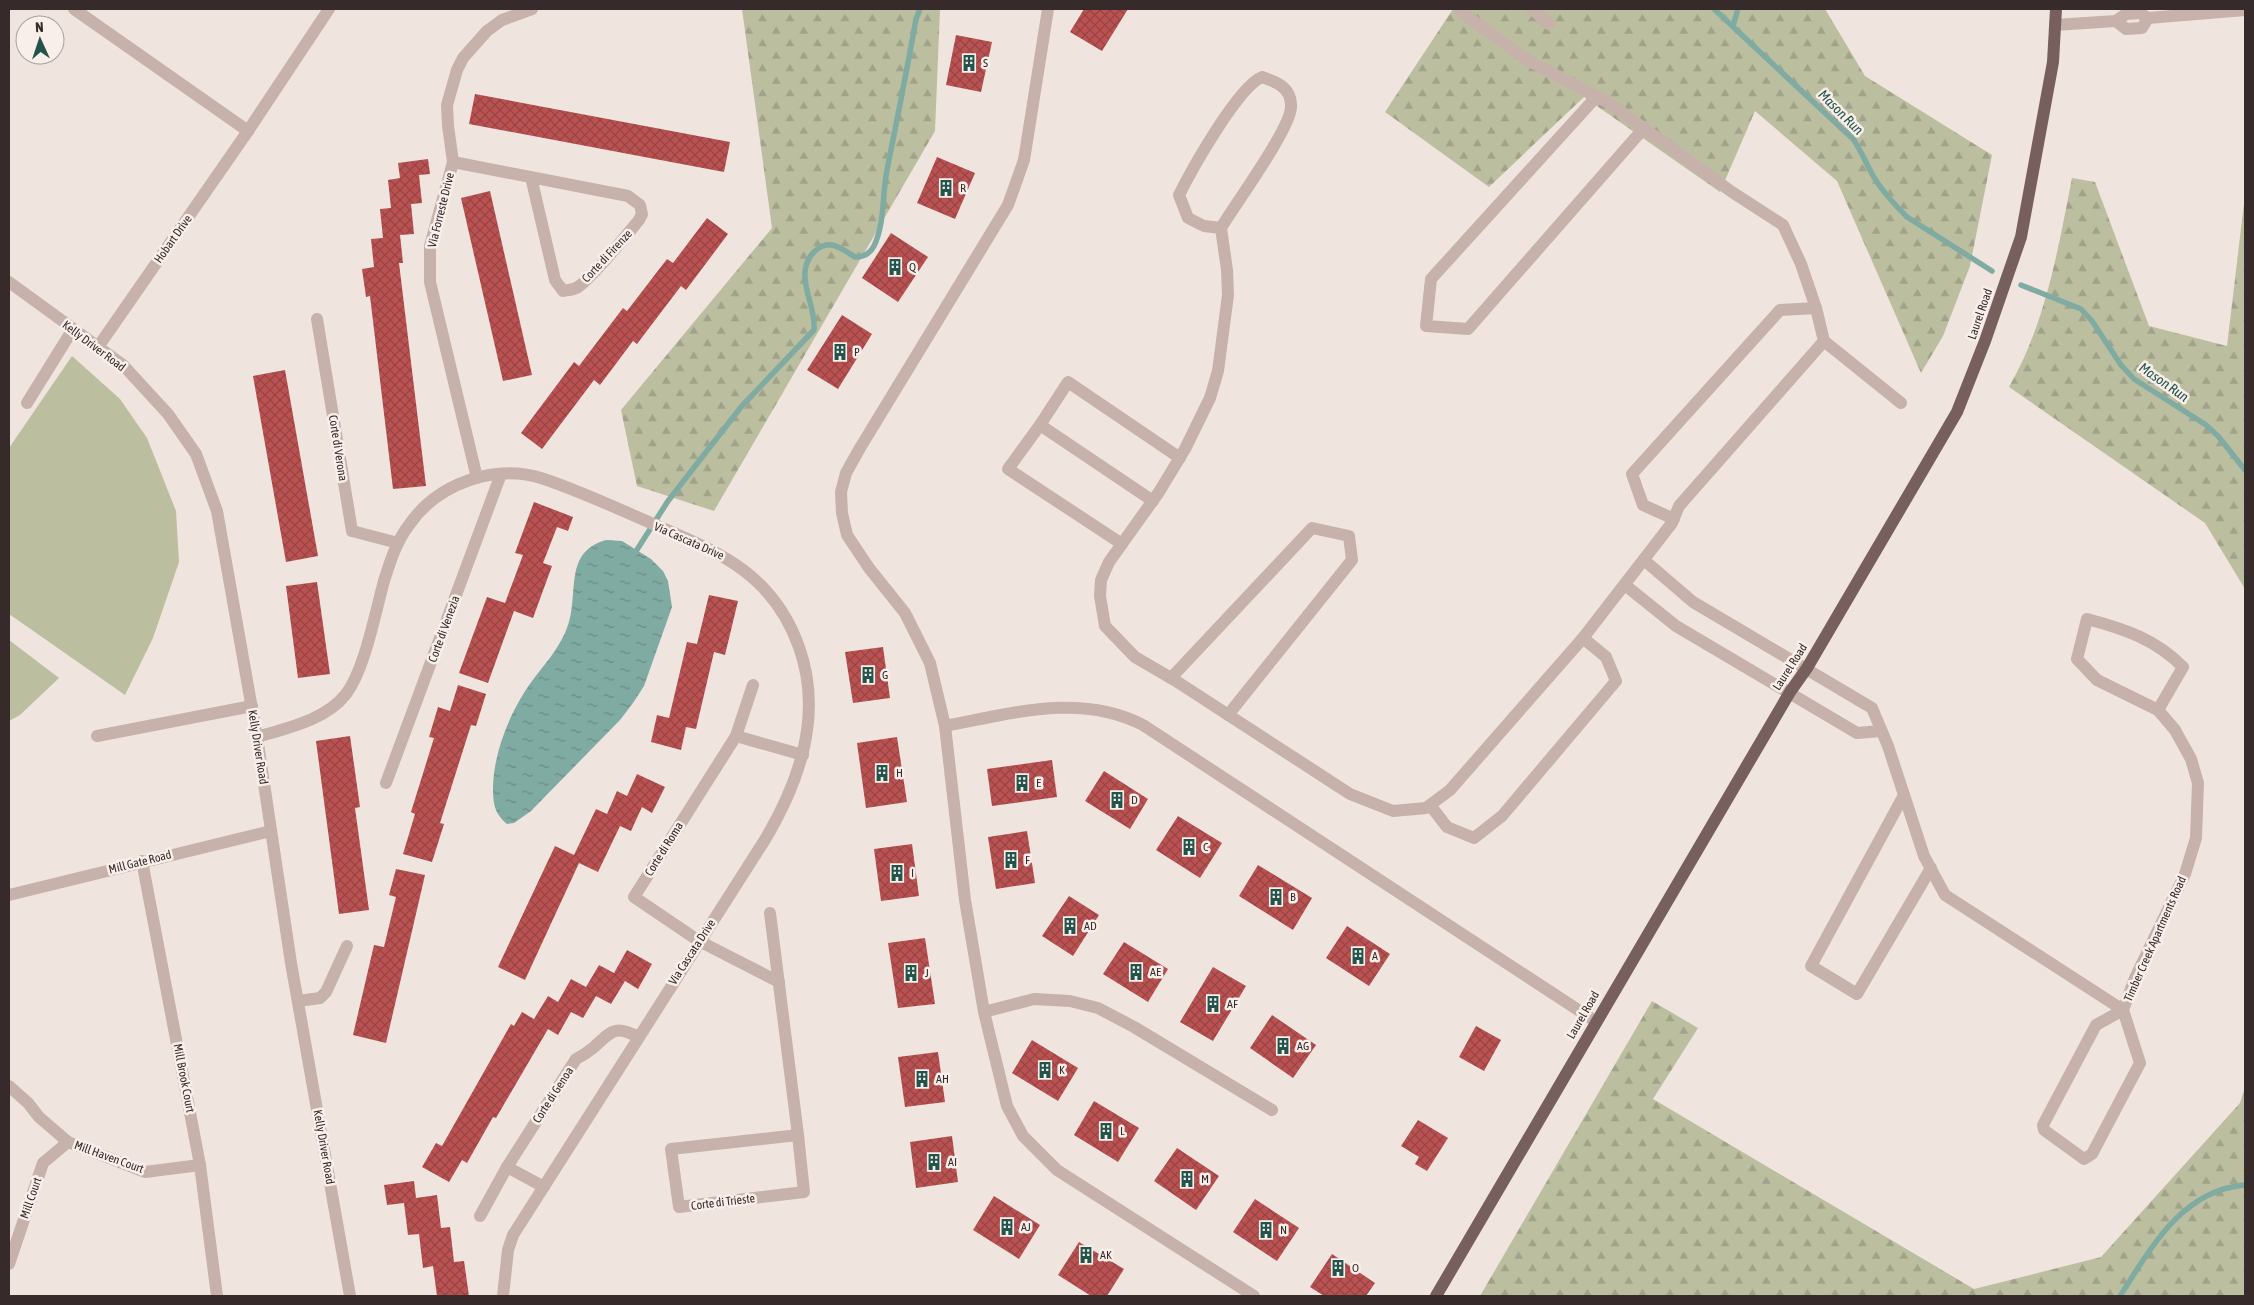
<svg xmlns="http://www.w3.org/2000/svg" width="2254" height="1305" viewBox="0 0 2254 1305" font-family="'Asap Condensed',sans-serif">
<style>
.forest{fill:url(#forest-firs)}
.park{fill:#bbbe9f}
.water{fill:url(#water-ripples)}
.lines{fill:none;stroke-linecap:round;stroke-linejoin:round}
.stream{stroke:#80aba2;stroke-width:5.5}
.building{fill:url(#building-cross-hatch)}
.minor{stroke:#c7b1ab;stroke-width:12}
.major{stroke:#765f5c;stroke-width:12}
.labels{text-anchor:middle;stroke-width:5;stroke-linejoin:round;paint-order:stroke}
.poi-label{font-size:12px;fill:#362b2a;stroke:#f8efea;text-anchor:start}
.street-label{font-size:12px;fill:#362b2a;stroke:#f8efea}
.water-label{font-size:14px;font-style:italic;fill:#23544b;stroke:#f8efea}
</style>
<defs>
<pattern id="forest-firs" width="22" height="20" patternUnits="userSpaceOnUse" patternTransform="scale(1.25)"><rect width="22" height="20" fill="#bbbe9f"/><path d="M5 1l3.5 6h-7zM16 11l3.5 6h-7z" fill="#a1a389"/></pattern>
<pattern id="water-ripples" width="26" height="14" patternUnits="userSpaceOnUse" patternTransform="scale(1.25)"><rect width="26" height="14" fill="#80aba2"/><path d="M2 4q2-2 4 0t4 0M15 11q2-2 4 0t4 0" fill="none" stroke="#6a8b84"/></pattern>
<pattern id="building-cross-hatch" width="8" height="8" patternUnits="userSpaceOnUse" patternTransform="scale(1.25)"><rect width="8" height="8" fill="#bb5252"/><path d="M0 0l8 8M0 8l8-8" fill="none" stroke="#944"/></pattern>
</defs>
<rect width="100%" height="100%" fill="#f0e4de"/>
<g class="forest">
<path d="M742,9H940L935,131L714,511L637,486L621,410L772,228Z"/>
<path d="M1453,9H1825L1865,76L1992,155L1970,266L1943,336L1921,373L1837,181L1755,111L1720,192L1584,97L1489,187L1385,112Z"/>
<path d="M2244,9H2245V589L2205,523L2009,387C2046,323 2058,249 2072,178L2095,182L2149,326L2227,346L2245,195Z"/>
<path d="M1652,1001L1698,1028L1653,1099L1974,1289L2101,1257L2240,1103L2245,1087V1296H1480Z"/>
</g>
<g class="park">
<path d="M72,356L120,399L147,438L176,511L179,562L153,638L125,695L9,614V448Z"/>
<path d="M9,640L59,678L20,715L9,721Z"/>
</g>
<path class="water" d="M606,540L622,541L651,559L663,571L668,581L672,607L644,686L633,703L620,720L531,811L514,823L507,824C494,813 493,803 493,787C494,749 512,707 535,677C546,663 557,650 565,633C582,598 560,553 606,540Z"/>
<g class="lines">
<g class="stream">
<path d="M1714,9L1854,140C1861,151 1866,163 1872,174C1881,190 1894,204 1907,217L1992,271"/>
<path d="M1733,26L1738,9"/>
<path d="M2021,285L2081,309L2092,321L2121,365L2134,379L2206,425L2218,436L2245,470"/>
<path d="M633,556L668,501L741,407L814,330C817,305 792,274 814,252C829,237 842,249 855,257C863,257 870,254 874,246C885,223 882,195 887,170C897,120 907,70 916,19L920,9"/>
<path d="M2120,1296C2151,1248 2182,1190 2245,1185"/>
</g>
</g>
<g class="building">
<path d="M1084,9H1128L1102,51L1070,32Z"/>
<path d="M956,35L992,42L981,92L946,85Z"/>
<path d="M475,94L730,142L724,172L469,124Z"/>
<path d="M937,157L975,173L955,219L917,203Z"/>
<path d="M428,159L430,174L419,175L422,203L411,204L414,234L400,235L403,263H399L426,486L393,489L370,296L366,297L362,269L374,267L371,239L383,238L380,209L391,208L388,180L400,178L398,163Z"/>
<path d="M490,191L532,375L503,381L461,198Z"/>
<path d="M707,218L728,234L686,290L681,286L637,344L633,341L600,385L594,380L542,449L521,433L574,362L579,366L623,308L627,311L667,259L673,263Z"/>
<path d="M891,233L928,257L898,302L862,278Z"/>
<path d="M842,315L872,334L838,389L807,370Z"/>
<path d="M285,370L318,556L286,562L253,376Z"/>
<path d="M534,502L573,517L568,531L557,527L543,563L552,566L533,618L514,611L488,683L459,673L487,597L505,603L523,555L515,553Z"/>
<path d="M317,582L330,674L298,678L286,586Z"/>
<path d="M709,595L738,601L725,655L714,652L696,729L686,727L681,750L651,742L657,715L669,718L687,642L697,644Z"/>
<path d="M883,647L890,698L853,703L845,652Z"/>
<path d="M458,685L486,694L476,726L471,725L440,823L444,824L432,862L403,854L415,814L411,812L434,738L429,737L438,707L450,711Z"/>
<path d="M350,736L360,807L355,808L369,910L339,914L316,741Z"/>
<path d="M897,737L907,802L866,808L857,743Z"/>
<path d="M1052,760L1057,797L992,806L987,769Z"/>
<path d="M1104,771L1148,799L1130,829L1085,801Z"/>
<path d="M637,774L665,787L652,813L642,807L631,831L620,826L598,872L579,863L525,980L498,967L555,846L574,855L596,809L607,814L617,791L627,796Z"/>
<path d="M1178,816L1222,843L1200,878L1156,850Z"/>
<path d="M1027,831L1035,883L996,889L988,837Z"/>
<path d="M912,844L919,896L881,901L874,849Z"/>
<path d="M1258,865L1312,898L1293,930L1239,896Z"/>
<path d="M396,869L425,875L386,1043L353,1035L374,945L384,947L396,897L389,895Z"/>
<path d="M1069,896L1099,915L1073,956L1042,936Z"/>
<path d="M1347,926L1390,954L1369,986L1326,958Z"/>
<path d="M925,938L935,1004L898,1008L888,943Z"/>
<path d="M1124,942L1168,969L1148,1002L1103,974Z"/>
<path d="M627,950L652,964L638,989L625,981L611,1004L596,996L583,1018L571,1012L558,1035L548,1029L496,1118L493,1117L467,1163L462,1160L449,1182L422,1167L436,1143L442,1146L511,1024L514,1026L522,1012L534,1019L548,996L558,1002L571,979L586,987L599,965L614,973Z"/>
<path d="M1213,967L1246,986L1213,1041L1180,1022Z"/>
<path d="M1272,1015L1316,1045L1293,1078L1250,1048Z"/>
<path d="M1476,1026L1501,1040L1484,1071L1459,1057Z"/>
<path d="M1032,1040L1078,1068L1058,1101L1012,1073Z"/>
<path d="M938,1052L945,1102L905,1107L898,1057Z"/>
<path d="M1094,1101L1139,1128L1118,1162L1074,1135Z"/>
<path d="M1418,1120L1448,1138L1427,1171L1415,1164L1419,1157L1401,1146Z"/>
<path d="M952,1136L958,1182L916,1188L910,1142Z"/>
<path d="M1177,1148L1219,1176L1196,1210L1154,1181Z"/>
<path d="M414,1181L416,1198L437,1195L441,1228L450,1227L454,1262L464,1261L469,1296H437L433,1266L423,1268L419,1234L408,1235L404,1203L387,1205L384,1185Z"/>
<path d="M994,1196L1040,1225L1019,1259L973,1230Z"/>
<path d="M1255,1199L1299,1228L1277,1261L1233,1232Z"/>
<path d="M1079,1242L1124,1269L1107,1296H1091L1058,1275Z"/>
<path d="M1332,1254L1375,1283L1366,1296H1324L1310,1287Z"/>
</g>
<g class="lines">
<g class="minor">
<path d="M74,9L248,131"/>
<path d="M1048,9L1024,160L1008,205L860,448L846,473L841,492L842,513L847,535L869,568L905,613L930,663L945,726L965,900L984,1012L1007,1106L1023,1136L1057,1170L1254,1296"/>
<path d="M1463,9L1461,12L1529,61L1609,103L1732,192L1783,225L1801,264L1816,308"/>
<path d="M1532,9L1549,24"/>
<path d="M2116,21L2126,29L2142,28L2148,18"/>
<path d="M2055,25L2116,21L2126,14L2140,13L2148,18L2245,10"/>
<path d="M1262,77C1277,82 1292,88 1291,107C1291,128 1234,206 1221,228L1204,226L1188,218L1179,195C1192,169 1238,87 1262,77Z"/>
<path d="M1597,96L1431,279L1426,326L1468,329L1644,128"/>
<path d="M453,162L628,196L640,205L642,214L639,220C625,237 594,276 578,287C573,290 568,290 563,291L555,280L531,177"/>
<path d="M1221,228L1227,270L1228,295L1218,371L1210,398L1185,449L1159,492L1109,562L1101,580L1100,596L1105,626L1135,657L1176,681L1350,794L1393,811L1426,808L1450,790L1583,638L1672,523L1679,506L1824,341L1816,308L1780,310L1632,474L1643,505L1674,519"/>
<path d="M9,282L123,365L168,414L196,454L217,511L257,737L291,963L350,1296"/>
<path d="M317,319L352,531L398,543"/>
<path d="M1824,341L1901,403"/>
<path d="M98,347L248,131L329,9"/>
<path d="M27,403L73,329"/>
<path d="M1040,425L1008,469L1122,544"/>
<path d="M477,478L430,282V246L453,162L448,126L447,105L457,70L463,58L487,31L502,20L532,9"/>
<path d="M1153,501L1040,425L1068,382L1180,458"/>
<path d="M1644,560L1693,602L1872,708L1888,746L1924,856L1945,895L2123,1010"/>
<path d="M1625,585L1676,626L1857,733L1881,731"/>
<path d="M1171,678L1312,528L1349,536L1352,560L1228,715"/>
<path d="M753,685L736,736L634,897L699,941L779,982"/>
<path d="M945,726C1010,714 1080,692 1143,725L1595,1021"/>
<path d="M97,736L252,706"/>
<path d="M736,736L803,755"/>
<path d="M257,737C287,728 326,720 346,694C365,669 375,613 384,581C390,562 396,542 409,525C438,483 495,463 544,479C580,491 616,508 651,523C718,552 772,572 799,647C823,714 800,780 766,838L513,1235L508,1250L503,1296"/>
<path d="M386,783L501,474"/>
<path d="M1904,795L1811,966L1857,994L1931,868"/>
<path d="M1430,805L1447,827L1474,838L1502,816L1616,681L1606,657L1583,638"/>
<path d="M142,861L200,1165L217,1296"/>
<path d="M9,895L271,831"/>
<path d="M770,913L798,1135"/>
<path d="M298,1001L320,998L326,992L347,946"/>
<path d="M2123,1010L2135,978L2185,874L2196,838L2198,783L2191,759L2175,730L2158,710L2097,680L2077,659L2087,619C2125,629 2155,639 2183,667L2158,710"/>
<path d="M2123,1010L2140,1063L2092,1154L2084,1159L2044,1130L2043,1125L2096,1025Z"/>
<path d="M984,1012L1034,999L1070,1001L1098,1008L1134,1027L1272,1110"/>
<path d="M9,1086L28,1103L39,1117L68,1142L145,1172L200,1165"/>
<path d="M798,1135L804,1192L679,1207L671,1149Z"/>
<path d="M544,1187L507,1167L576,1059C582,1056 588,1052 593,1048C611,1032 614,1024 638,1037"/>
<path d="M480,1216L507,1167"/>
<path d="M9,1264L43,1163L68,1142"/>
</g>
<path class="major" d="M1436,1296L1790,692L1807,668L1957,412L1985,341L2021,237L2053,62L2056,9"/>
</g>
<defs>
<g id="building-bare" transform="scale(1.35)"><path d="M-4-6H4V6H1V3H-1V6H-4ZM-2.5-4.3h1.7v1.8h-1.7ZM.8-4.3h1.7v1.8H.8ZM-2.5-1h1.7V.8h-1.7ZM.8-1h1.7V.8H.8Z" fill="#23544b" stroke="#f8efea" stroke-width="2.5" paint-order="stroke"/></g>
</defs>
<g fill-rule="evenodd">
<use href="#building-bare" x="969" y="63"/>
<use href="#building-bare" x="946" y="188"/>
<use href="#building-bare" x="895" y="267"/>
<use href="#building-bare" x="840" y="352"/>
<use href="#building-bare" x="868" y="675"/>
<use href="#building-bare" x="882" y="773"/>
<use href="#building-bare" x="1022" y="783"/>
<use href="#building-bare" x="1117" y="800"/>
<use href="#building-bare" x="1189" y="847"/>
<use href="#building-bare" x="1011" y="860"/>
<use href="#building-bare" x="897" y="873"/>
<use href="#building-bare" x="1276" y="897"/>
<use href="#building-bare" x="1070" y="926"/>
<use href="#building-bare" x="1358" y="956"/>
<use href="#building-bare" x="1136" y="972"/>
<use href="#building-bare" x="911" y="973"/>
<use href="#building-bare" x="1213" y="1004"/>
<use href="#building-bare" x="1283" y="1046"/>
<use href="#building-bare" x="1045" y="1070"/>
<use href="#building-bare" x="922" y="1079"/>
<use href="#building-bare" x="1106" y="1131"/>
<use href="#building-bare" x="934" y="1162"/>
<use href="#building-bare" x="1187" y="1179"/>
<use href="#building-bare" x="1007" y="1227"/>
<use href="#building-bare" x="1266" y="1230"/>
<use href="#building-bare" x="1086" y="1255"/>
<use href="#building-bare" x="1338" y="1268"/>
</g>
<g class="labels">
<g class="poi-label">
<text x="983" y="67">S</text>
<text x="960" y="192">R</text>
<text x="909" y="271">Q</text>
<text x="854" y="356">P</text>
<text x="882" y="679">G</text>
<text x="896" y="777">H</text>
<text x="1036" y="787">E</text>
<text x="1131" y="804">D</text>
<text x="1203" y="851">C</text>
<text x="1025" y="864">F</text>
<text x="911" y="877">I</text>
<text x="1290" y="901">B</text>
<text x="1084" y="930">AD</text>
<text x="1372" y="960">A</text>
<text x="1150" y="976">AE</text>
<text x="925" y="977">J</text>
<text x="1227" y="1008">AF</text>
<text x="1297" y="1050">AG</text>
<text x="1059" y="1074">K</text>
<text x="936" y="1083">AH</text>
<text x="1120" y="1135">L</text>
<text x="948" y="1166">AI</text>
<text x="1201" y="1183">M</text>
<text x="1021" y="1231">AJ</text>
<text x="1280" y="1234">N</text>
<text x="1100" y="1259">AK</text>
<text x="1352" y="1272">O</text>
</g>
<g class="street-label">
<text transform="translate(441 210) rotate(-76)" y="4">Via Forreste Drive</text>
<text transform="translate(173 239) rotate(-55)" y="4">Hobart Drive</text>
<text transform="translate(607 256) rotate(-47)" y="4">Corte di Firenze</text>
<text transform="translate(1980 314) rotate(-71)" y="4">Laurel Road</text>
<text transform="translate(94 346) rotate(37)" y="4">Kelly Driver Road</text>
<text transform="translate(338 448) rotate(81)" y="4">Corte di Verona</text>
<text transform="translate(689 541) rotate(24)" y="4">Via Cascata Drive</text>
<text transform="translate(444 629) rotate(-70)" y="4">Corte di Venezia</text>
<text transform="translate(1790 667) rotate(-57)" y="4">Laurel Road</text>
<text transform="translate(258 747) rotate(81)" y="4">Kelly Driver Road</text>
<text transform="translate(664 849) rotate(-58)" y="4">Corte di Roma</text>
<text transform="translate(140 862) rotate(-14)" y="4">Mill Gate Road</text>
<text transform="translate(2155 939) rotate(-66)" y="4">Timber Creek Apartments Road</text>
<text transform="translate(692 952) rotate(-57)" y="4">Via Cascata Drive</text>
<text transform="translate(1583 1015) rotate(-60)" y="4">Laurel Road</text>
<text transform="translate(184 1078) rotate(79)" y="4">Mill Brook Court</text>
<text transform="translate(553 1095) rotate(-57)" y="4">Corte di Genoa</text>
<text transform="translate(324 1147) rotate(80)" y="4">Kelly Driver Road</text>
<text transform="translate(109 1157) rotate(20)" y="4">Mill Haven Court</text>
<text transform="translate(31 1198) rotate(-71)" y="4">Mill Court</text>
<text transform="translate(723 1202) rotate(-7)" y="4">Corte di Trieste</text>
</g>
<g class="water-label">
<text transform="translate(1841 112) rotate(45)" y="5">Mason Run</text>
<text transform="translate(2164 382) rotate(35)" y="5">Mason Run</text>
</g>
</g>
<rect width="2254" height="1305" fill="none" stroke="#362b2a" stroke-width="20"/>
<g transform="translate(40 40) rotate(357)"><circle r="24" fill="#f8efea" stroke="#aaa19d"/>
<path d="M0-4L9 19L0 12L-9 19Z" fill="#23544b"/>
<text y="-8" font-size="14" font-weight="bold" text-anchor="middle" fill="#362b2a">N</text>
</g>
</svg>
